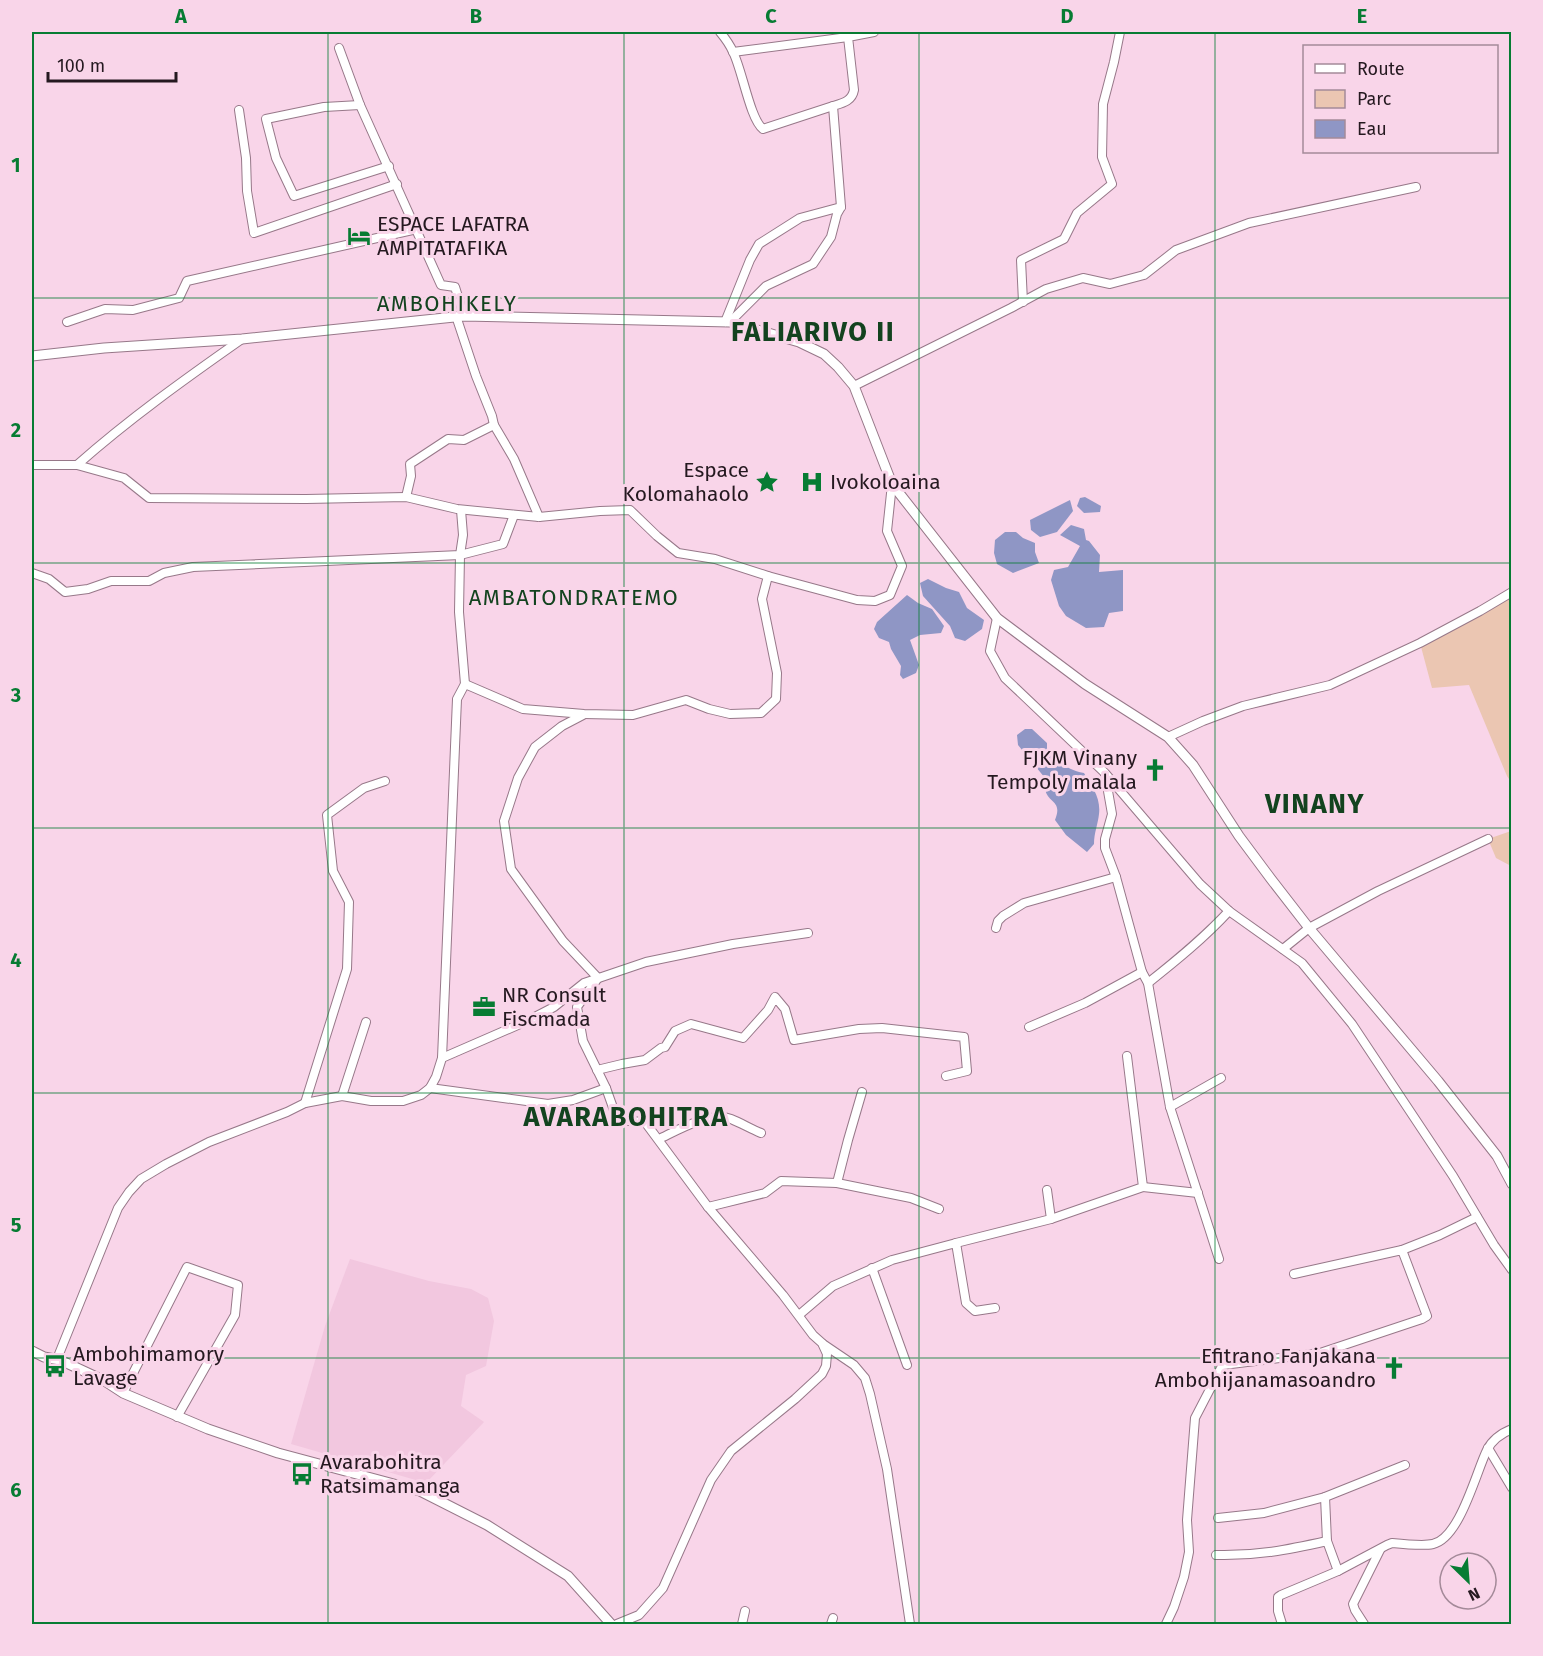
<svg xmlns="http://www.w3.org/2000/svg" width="1543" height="1656" viewBox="0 0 1543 1656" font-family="'Fira Sans',sans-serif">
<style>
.built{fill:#f2c7df}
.green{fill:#ebc6b2}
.water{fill:#8f96c5}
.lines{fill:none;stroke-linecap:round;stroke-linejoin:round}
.minor-casing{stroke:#977889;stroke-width:10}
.tertiary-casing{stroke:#977889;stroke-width:11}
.minor{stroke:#fff;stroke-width:8}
.tertiary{stroke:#fff;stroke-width:9}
.grid{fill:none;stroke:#077c33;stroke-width:1.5;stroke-opacity:0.55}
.labels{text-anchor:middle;stroke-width:6;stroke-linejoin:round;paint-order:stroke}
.poi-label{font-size:21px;fill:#251920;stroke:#f9d5e9;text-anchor:start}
.neighbourhood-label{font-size:22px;letter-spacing:1.5px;fill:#13431f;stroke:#f9d5e9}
.district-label{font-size:27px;font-weight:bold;letter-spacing:1.5px;fill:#13431f;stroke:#f9d5e9}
.neatline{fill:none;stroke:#077c33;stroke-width:2}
.grid-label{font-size:20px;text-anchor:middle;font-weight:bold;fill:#077c33}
</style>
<rect width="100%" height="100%" fill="#f9d5e9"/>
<path class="built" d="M350,1259L429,1281L471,1289L488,1298L494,1321L486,1366L466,1375L461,1406L484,1422L426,1483L291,1444L325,1326Z"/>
<g class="green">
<path d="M1511,592V782L1507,776L1469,685L1432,688L1420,643Z"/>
<path d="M1511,831V866L1496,858L1488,839Z"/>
</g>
<g class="water">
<path d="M1085,497L1101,506L1100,512L1084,513L1077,506L1080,498Z"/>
<path d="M1070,500L1073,511L1057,532L1040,537L1031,530L1030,520Z"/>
<path d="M1071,525L1084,529L1086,540L1089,541L1100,555L1099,572L1123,570V611L1109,613L1104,627L1086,628L1066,616L1059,606L1051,580L1054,570L1068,567L1080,546L1060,535Z"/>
<path d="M1005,532H1016L1023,538L1035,543V552L1039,563L1013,573L997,564L994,553L995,540Z"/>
<path d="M928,579L946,588L959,592L967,608L984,620L982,629L965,641L955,638L950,626L923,596L920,583Z"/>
<path d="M907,595L918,603L932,609L944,626L941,633L920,635L910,640L919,665L916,673L903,679L900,675L901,666L891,649L889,642L879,638L874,629L877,622Z"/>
<path d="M1025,729H1032L1047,743V752C1060,762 1067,770 1084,773C1092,786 1101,798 1099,814C1098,824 1094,833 1094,844L1087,852L1066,835L1055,820C1063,800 1048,804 1045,789C1044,787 1045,780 1045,778L1018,745L1017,735Z"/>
</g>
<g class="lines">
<g class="minor-casing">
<g id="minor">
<path d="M720,32C725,38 730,45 733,52C742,69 750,119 763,129L833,106"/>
<path d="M339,48L360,105L441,285L455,287L464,316"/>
<path d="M733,52L848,37L847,33"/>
<path d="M360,105L324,107L266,119L276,158L294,196L389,166"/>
<path d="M239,110L246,158L247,191L254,233L397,184"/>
<path d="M1023,302L1021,260L1064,239L1077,213L1112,184L1102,157L1103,104L1114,62L1120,32"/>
<path d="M456,316L476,376L492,416L494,425L514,459L539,517"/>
<path d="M67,322L105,309L133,310L179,298L187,281L417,229"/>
<path d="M725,322L750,260L759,244L800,218L841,207"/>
<path d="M730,322L766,286L813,264L831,237L837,214L841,207L833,106C843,103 852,101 854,90L848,37L874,32"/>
<path d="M854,386L1011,308L1046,289L1083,278L1110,284L1144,275L1176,250L1249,223L1416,187"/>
<path d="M32,465H77C129,419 185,379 242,339"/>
<path d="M77,465L124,478L149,498L306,499L406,497L457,509L539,517L600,511L630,510L657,536L678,553L715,559L768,576L857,600L875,601L890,595L902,566L887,531L892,484"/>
<path d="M406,497L411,476L410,464L448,439L464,440L494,425"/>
<path d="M461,510L463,535L460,555L459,612L465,684"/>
<path d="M32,573L49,579L65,592L88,589L111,581H149L164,573L193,567L460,555L503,544L514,515"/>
<path d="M997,618L990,651L1005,678L1105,773L1200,884L1229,911L1302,963L1352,1024L1453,1176L1494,1245L1512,1270"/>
<path d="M583,715L562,726L535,747L518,778L504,821L511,869L563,941L598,978L577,1007L583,1041L606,1088"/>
<path d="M1168,737L1203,721L1243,706L1330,685L1420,643L1480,611L1512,592"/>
<path d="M1105,774L1112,814L1105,839V848L1116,877L1142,972"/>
<path d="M996,928L998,921L1003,916L1024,903L1116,877"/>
<path d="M1283,949L1309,928L1378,891L1488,839"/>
<path d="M1148,983C1177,960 1204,938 1229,911"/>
<path d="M1029,1027L1085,1003L1142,972L1148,983L1170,1107L1219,1259"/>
<path d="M442,1058L457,699L465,684L523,709L584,714L633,715L686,700L709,709L730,714L761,713L776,699L777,673L762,599L768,576"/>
<path d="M597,1070L622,1064L645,1060L661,1048L665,1047L675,1031L691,1024L743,1038L768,1010L775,997L785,1009L794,1040L859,1029L882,1028L964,1037L967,1071L946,1076"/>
<path d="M430,1088L548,1104L573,1100L606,1088L616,1116L629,1121L645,1122L708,1207L783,1295L813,1335L822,1343L827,1354L826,1366L822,1374L795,1399L731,1451L711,1480L663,1588L639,1615L617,1624"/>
<path d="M342,1096L366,1022"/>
<path d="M305,1103L347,969L349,902L333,871L327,815L364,788L385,781"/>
<path d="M1170,1107L1221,1078"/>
<path d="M659,1139C678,1130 710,1111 731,1119C741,1123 751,1129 761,1133"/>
<path d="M837,1183L848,1140L862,1092"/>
<path d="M1143,1187L1198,1193"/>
<path d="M708,1207L765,1193L781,1181L837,1183L911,1198L939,1209"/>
<path d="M1051,1219L1143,1187L1127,1056"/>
<path d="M956,1243L1051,1219L1047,1190"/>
<path d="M1402,1250L1440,1235L1477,1217"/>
<path d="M872,1268L907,1365"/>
<path d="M799,1315L833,1286L892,1260L956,1243L966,1303L975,1311L995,1308"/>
<path d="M823,1344L854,1365L865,1378L870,1394L887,1469L910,1624"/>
<path d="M57,1359L118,1208L129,1192L141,1179L166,1164L209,1142L287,1112L305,1103L342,1096L371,1101H403L421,1095L430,1088L436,1077L442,1058L527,1021L554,1007L584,983L646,962L733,944L808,933"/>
<path d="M123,1393L187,1267L238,1285L235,1315L177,1417"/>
<path d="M1488,1448L1512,1488"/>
<path d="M1218,1518L1264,1513L1325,1497"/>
<path d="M1327,1541L1325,1497L1405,1465"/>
<path d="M1216,1555C1257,1556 1287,1550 1327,1541L1338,1571"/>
<path d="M742,1624L745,1611"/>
<path d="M831,1624L833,1618"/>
<path d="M1166,1624L1174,1607L1184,1577L1189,1552L1187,1520L1195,1418L1221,1368L1223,1365L1320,1353L1422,1319L1427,1316L1402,1250L1294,1274"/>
<path d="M1282,1624L1278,1611V1597L1281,1595L1338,1571L1387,1545L1392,1543C1402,1544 1424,1546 1433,1544C1460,1538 1476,1472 1487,1450C1492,1440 1502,1433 1512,1429"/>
<path d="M1364,1624L1355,1610L1353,1604L1380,1550"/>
</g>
</g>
<g class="tertiary-casing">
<g id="tertiary">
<path d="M32,356L104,348L242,339L464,316L730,322L799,342L824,354L838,367L854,386L892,484L997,618L1085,684L1168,737L1193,765L1239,836L1271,879L1309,928L1438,1081L1497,1156L1512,1184"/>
<path d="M32,1351L44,1357L60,1360L103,1380L123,1393L208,1429L278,1453L420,1491L487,1525L568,1576L611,1624"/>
</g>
</g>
<use href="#minor" class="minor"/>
<use href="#tertiary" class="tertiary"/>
</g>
<path class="grid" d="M328,32V1624M624,32V1624M919,32V1624M1215,32V1624M32,298H1512M32,563H1512M32,828H1512M32,1093H1512M32,1358H1512"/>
<defs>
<g id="hotel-bare" transform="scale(1.8)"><path d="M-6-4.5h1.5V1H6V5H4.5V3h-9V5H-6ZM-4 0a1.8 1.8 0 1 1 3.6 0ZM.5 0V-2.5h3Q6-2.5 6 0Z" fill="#077c33" stroke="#f9d5e9" stroke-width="2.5" paint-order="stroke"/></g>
<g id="sight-bare" transform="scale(1.8)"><path d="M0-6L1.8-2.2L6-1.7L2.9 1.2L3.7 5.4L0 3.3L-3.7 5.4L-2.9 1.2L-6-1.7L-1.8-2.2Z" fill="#077c33" stroke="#f9d5e9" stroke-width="2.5" paint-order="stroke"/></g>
<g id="hospital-bare" transform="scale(1.8)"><path d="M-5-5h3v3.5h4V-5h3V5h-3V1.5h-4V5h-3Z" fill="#077c33" stroke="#f9d5e9" stroke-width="2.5" paint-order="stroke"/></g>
<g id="church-bare" transform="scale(1.8)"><path d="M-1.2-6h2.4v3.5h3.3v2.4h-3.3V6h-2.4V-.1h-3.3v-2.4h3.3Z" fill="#077c33" stroke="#f9d5e9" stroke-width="2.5" paint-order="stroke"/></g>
<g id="office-bare" transform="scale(1.8)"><path d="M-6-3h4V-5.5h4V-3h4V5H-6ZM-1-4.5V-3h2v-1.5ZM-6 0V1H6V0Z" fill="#077c33" stroke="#f9d5e9" stroke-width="2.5" paint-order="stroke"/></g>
<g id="bus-bare" transform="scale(1.8)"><path d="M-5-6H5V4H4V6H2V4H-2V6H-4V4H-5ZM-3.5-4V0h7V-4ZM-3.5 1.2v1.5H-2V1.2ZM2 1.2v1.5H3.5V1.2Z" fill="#077c33" stroke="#f9d5e9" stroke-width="2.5" paint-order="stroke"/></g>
</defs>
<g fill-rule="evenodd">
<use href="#hotel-bare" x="359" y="236"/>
<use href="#sight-bare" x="767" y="482"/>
<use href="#hospital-bare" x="812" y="482"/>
<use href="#church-bare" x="1155" y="770"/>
<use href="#office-bare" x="484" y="1007"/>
<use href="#bus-bare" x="55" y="1366"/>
<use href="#church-bare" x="1394" y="1368"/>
<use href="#bus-bare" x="302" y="1474"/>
</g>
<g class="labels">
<g class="poi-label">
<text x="377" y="231">ESPACE LAFATRA<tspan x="377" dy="24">AMPITATAFIKA</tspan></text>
<text x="749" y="477" text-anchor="end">Espace<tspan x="749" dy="24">Kolomahaolo</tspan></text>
<text x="830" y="489">Ivokoloaina</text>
<text x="1137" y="765" text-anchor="end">FJKM Vinany<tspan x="1137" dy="24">Tempoly malala</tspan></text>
<text x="502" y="1002">NR Consult<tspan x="502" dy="24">Fiscmada</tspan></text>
<text x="73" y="1361">Ambohimamory<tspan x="73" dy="24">Lavage</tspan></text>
<text x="1376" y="1363" text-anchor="end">Efitrano Fanjakana<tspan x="1376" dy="24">Ambohijanamasoandro</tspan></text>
<text x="320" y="1469">Avarabohitra<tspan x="320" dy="24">Ratsimamanga</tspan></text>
</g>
<g class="neighbourhood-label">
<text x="447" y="311">AMBOHIKELY</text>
<text x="574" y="605">AMBATONDRATEMO</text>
</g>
<g class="district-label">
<text x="813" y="341">FALIARIVO II</text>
<text x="1315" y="813">VINANY</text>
<text x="626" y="1126">AVARABOHITRA</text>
</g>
</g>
<rect width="1543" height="1656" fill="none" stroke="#f9d5e9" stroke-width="66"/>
<rect x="1303" y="45" width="195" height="108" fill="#f9d5e9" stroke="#a48a99" stroke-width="1.5"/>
<rect x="1315" y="64" width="30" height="9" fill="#ffffff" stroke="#a48a99" stroke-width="1.5"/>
<text x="1357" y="75" font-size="18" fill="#251920">Route</text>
<rect x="1315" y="90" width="30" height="18" fill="#ebc6b2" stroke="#a48a99" stroke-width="1.5"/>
<text x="1357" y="105" font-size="18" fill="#251920">Parc</text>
<rect x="1315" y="120" width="30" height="18" fill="#8f96c5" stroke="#a48a99" stroke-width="1.5"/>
<text x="1357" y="135" font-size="18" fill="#251920">Eau</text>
<g transform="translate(1468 1581) rotate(155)"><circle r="28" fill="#f9d5e9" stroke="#a48a99" stroke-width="1.5"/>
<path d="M0-4.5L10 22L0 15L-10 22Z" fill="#077c33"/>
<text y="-9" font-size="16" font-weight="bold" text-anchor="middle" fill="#251920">N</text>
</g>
<path d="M48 72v9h128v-9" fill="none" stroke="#251920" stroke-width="3"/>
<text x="57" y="72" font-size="18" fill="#251920" stroke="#f9d5e9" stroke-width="4.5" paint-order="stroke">100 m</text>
<rect x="33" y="33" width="1477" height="1590" class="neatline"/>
<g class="grid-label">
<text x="181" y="23">A</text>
<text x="476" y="23">B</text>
<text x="771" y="23">C</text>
<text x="1067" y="23">D</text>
<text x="1362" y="23">E</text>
<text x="16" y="172">1</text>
<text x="16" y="437">2</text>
<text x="16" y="702">3</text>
<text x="16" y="967">4</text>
<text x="16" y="1232">5</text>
<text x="16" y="1497">6</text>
</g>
</svg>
